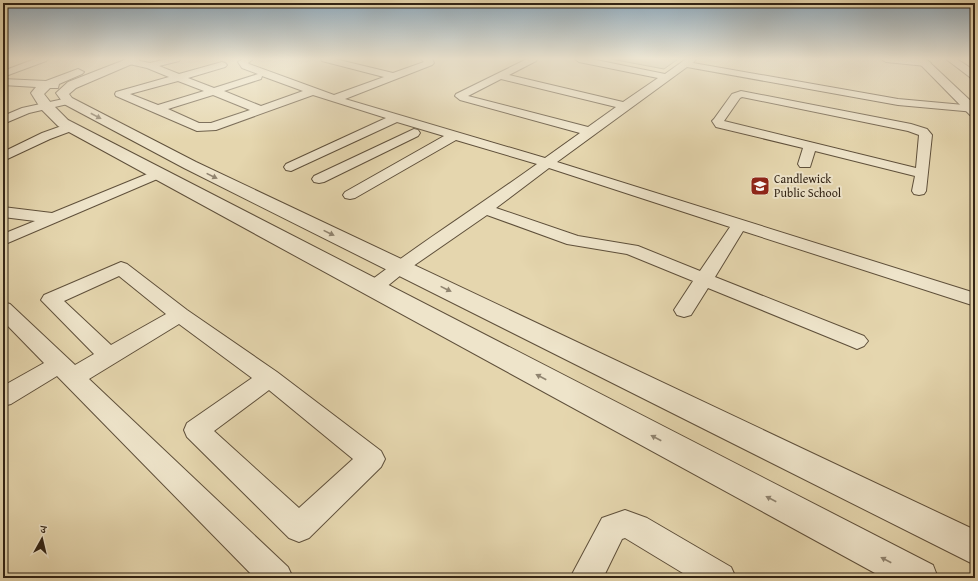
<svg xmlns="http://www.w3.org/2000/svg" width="978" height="581" viewBox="0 0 978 581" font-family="'Gentium Book Plus','Noto Serif Devanagari',serif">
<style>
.green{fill:#c7b894;stroke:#7c6e54}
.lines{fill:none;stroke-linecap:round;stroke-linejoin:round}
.minor-casing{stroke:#5f503b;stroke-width:2}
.tertiary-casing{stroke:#5f503b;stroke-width:2}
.minor{fill:#eee4ca;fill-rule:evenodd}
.tertiary{fill:#eee4ca;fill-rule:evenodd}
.oneway{fill:#908470}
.labels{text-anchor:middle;stroke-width:4;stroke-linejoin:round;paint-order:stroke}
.far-poi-label{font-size:12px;fill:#322415;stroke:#eee4ca;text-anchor:start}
</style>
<rect width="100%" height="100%" fill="#e5d6ae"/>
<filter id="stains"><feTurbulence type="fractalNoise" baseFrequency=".005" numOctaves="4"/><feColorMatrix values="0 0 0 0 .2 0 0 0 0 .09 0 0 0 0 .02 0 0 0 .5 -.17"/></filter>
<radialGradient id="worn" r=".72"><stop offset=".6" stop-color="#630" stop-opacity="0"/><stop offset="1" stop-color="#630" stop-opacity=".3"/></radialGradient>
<path class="green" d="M611,59H678L664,69Z"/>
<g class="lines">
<g class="minor-casing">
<g id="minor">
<path d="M35,59H48L46,61L3,77V71Z"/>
<path d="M125,59H130L150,63L167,59H180L179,61L159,66L179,74L222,62L225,63L227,65L225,67L188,78L214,88L258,74L242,68L238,62L243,59H253L248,63L249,64L334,95L384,77L322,61L321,59H335L393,73L424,62L421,59H432L434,63L432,65L345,99L545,158L580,133L460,100L455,96L456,94L527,59H537L536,61L509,75L623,102L658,78L579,62L575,59H591L665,74L686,59H696L693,63L898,99L975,106V112L898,105L687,67L557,162L975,293V306L743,231L715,277L864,336L868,341L864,346L857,349L850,346L708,288L691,315L684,317L677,315L674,310L693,281L627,254L567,244L487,215L406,271L380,292L373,294L366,292L364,288L366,284C422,242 480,205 537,164L456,140L355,198L350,199L345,198L343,195L345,192L444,136L397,122L291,171L286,170L284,167L286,164L386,118L313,95L216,130L197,131L116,96L115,94L116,92L169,77L147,68L125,63L123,61ZM262,76L303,91L261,106L224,91L261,79ZM501,79L616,107L588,127L468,96ZM178,81L204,91L158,105L130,94ZM213,95L250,110L211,123H199L168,109ZM549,168L730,227L700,271L638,246L578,236L496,208Z"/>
<path d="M881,59C891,58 924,56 931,63L926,66L886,62Z"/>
<path d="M741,91L911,124L927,129L932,135L926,191L924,194L919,195L914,194L912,191L915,176L815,151L810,167H800L798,164L803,148L716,127L712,121L714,119L732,94ZM742,97L908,131L919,135L916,168L724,121L740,98Z"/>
<path d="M68,98L73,101L72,103L29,113L3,124V116L22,108Z"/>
<path d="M70,123L74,124L76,127L74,130L50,139L3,161V152L42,133Z"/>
<path d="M414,129L418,130L420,133L418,136L324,182L319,183L314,182L312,179L314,176Z"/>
<path d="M157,170L162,171L164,174L162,177L3,245V234L35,221L3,217V207L52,213Z"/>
<path d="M121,262L127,264L187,310L277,372L381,451L385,459L381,467L309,538L299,542L289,538L187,437L184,430L187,423L252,378L179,324L89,379L288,567L293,578H255L57,376L11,404L3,406V386L44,363L3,321V302L10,304L75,365L94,354L41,300L44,295ZM119,276L166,314L111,345L64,301ZM269,390L353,459L299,508L214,431Z"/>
<path d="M625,510L647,518L731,567L736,578H691L625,538L622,539L603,578H570L602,518Z"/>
</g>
</g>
<g class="tertiary-casing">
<g id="tertiary">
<path d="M127,59H140L139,61L76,88L69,94L72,98L196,162L975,530V565L184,168L64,104L56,93L68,82Z"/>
<path d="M915,59H926L975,105V116L970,115Z"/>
<path d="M946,59H957L975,71V79L971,78Z"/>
<path d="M78,69L84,72L82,74L59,84L58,88H50L44,94L51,103L68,120L933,565L938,578H884L58,126L41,109L31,93L36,87L3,85V79L46,81Z"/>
</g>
</g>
<use href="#minor" class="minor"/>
<use href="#tertiary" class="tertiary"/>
</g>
<defs><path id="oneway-solid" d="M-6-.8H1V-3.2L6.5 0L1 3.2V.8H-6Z"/></defs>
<g class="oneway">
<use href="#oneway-solid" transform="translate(96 116) rotate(28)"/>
<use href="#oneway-solid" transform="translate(212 176) rotate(26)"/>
<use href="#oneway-solid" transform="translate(329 233) rotate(26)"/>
<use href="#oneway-solid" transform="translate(446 289) rotate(26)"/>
<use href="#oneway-solid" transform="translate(541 377) rotate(-152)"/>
<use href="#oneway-solid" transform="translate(656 438) rotate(-152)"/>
<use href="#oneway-solid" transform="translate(771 499) rotate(-152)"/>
<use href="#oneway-solid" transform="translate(886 560) rotate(-152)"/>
</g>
<linearGradient id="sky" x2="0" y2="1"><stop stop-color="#8ea9bc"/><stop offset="0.42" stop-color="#f3eddb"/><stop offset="1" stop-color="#f3eddb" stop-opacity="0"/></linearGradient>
<rect width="978" height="140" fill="url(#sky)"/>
<defs>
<g id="school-square" transform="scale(1)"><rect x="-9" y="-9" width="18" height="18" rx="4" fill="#8f2418" stroke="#eee4ca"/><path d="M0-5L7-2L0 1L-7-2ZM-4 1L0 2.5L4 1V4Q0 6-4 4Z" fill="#fff"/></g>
</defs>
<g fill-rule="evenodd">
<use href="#school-square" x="760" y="186"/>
</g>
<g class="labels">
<g class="far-poi-label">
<text x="774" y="183">Candlewick<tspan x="774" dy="14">Public School</tspan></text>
</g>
</g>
<rect width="978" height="581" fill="none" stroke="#e5d6ae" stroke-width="16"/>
<rect x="4" y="4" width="970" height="573" fill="none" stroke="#322415" stroke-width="2"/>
<rect x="8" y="8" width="962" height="565" fill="none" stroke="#322415"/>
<g transform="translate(42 539) rotate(8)" stroke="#eee4ca" stroke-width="3" paint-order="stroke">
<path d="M0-3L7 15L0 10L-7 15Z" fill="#322415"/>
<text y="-6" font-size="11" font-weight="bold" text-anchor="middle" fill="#322415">उ</text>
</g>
<rect width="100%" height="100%" filter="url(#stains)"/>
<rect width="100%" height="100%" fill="url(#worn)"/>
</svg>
